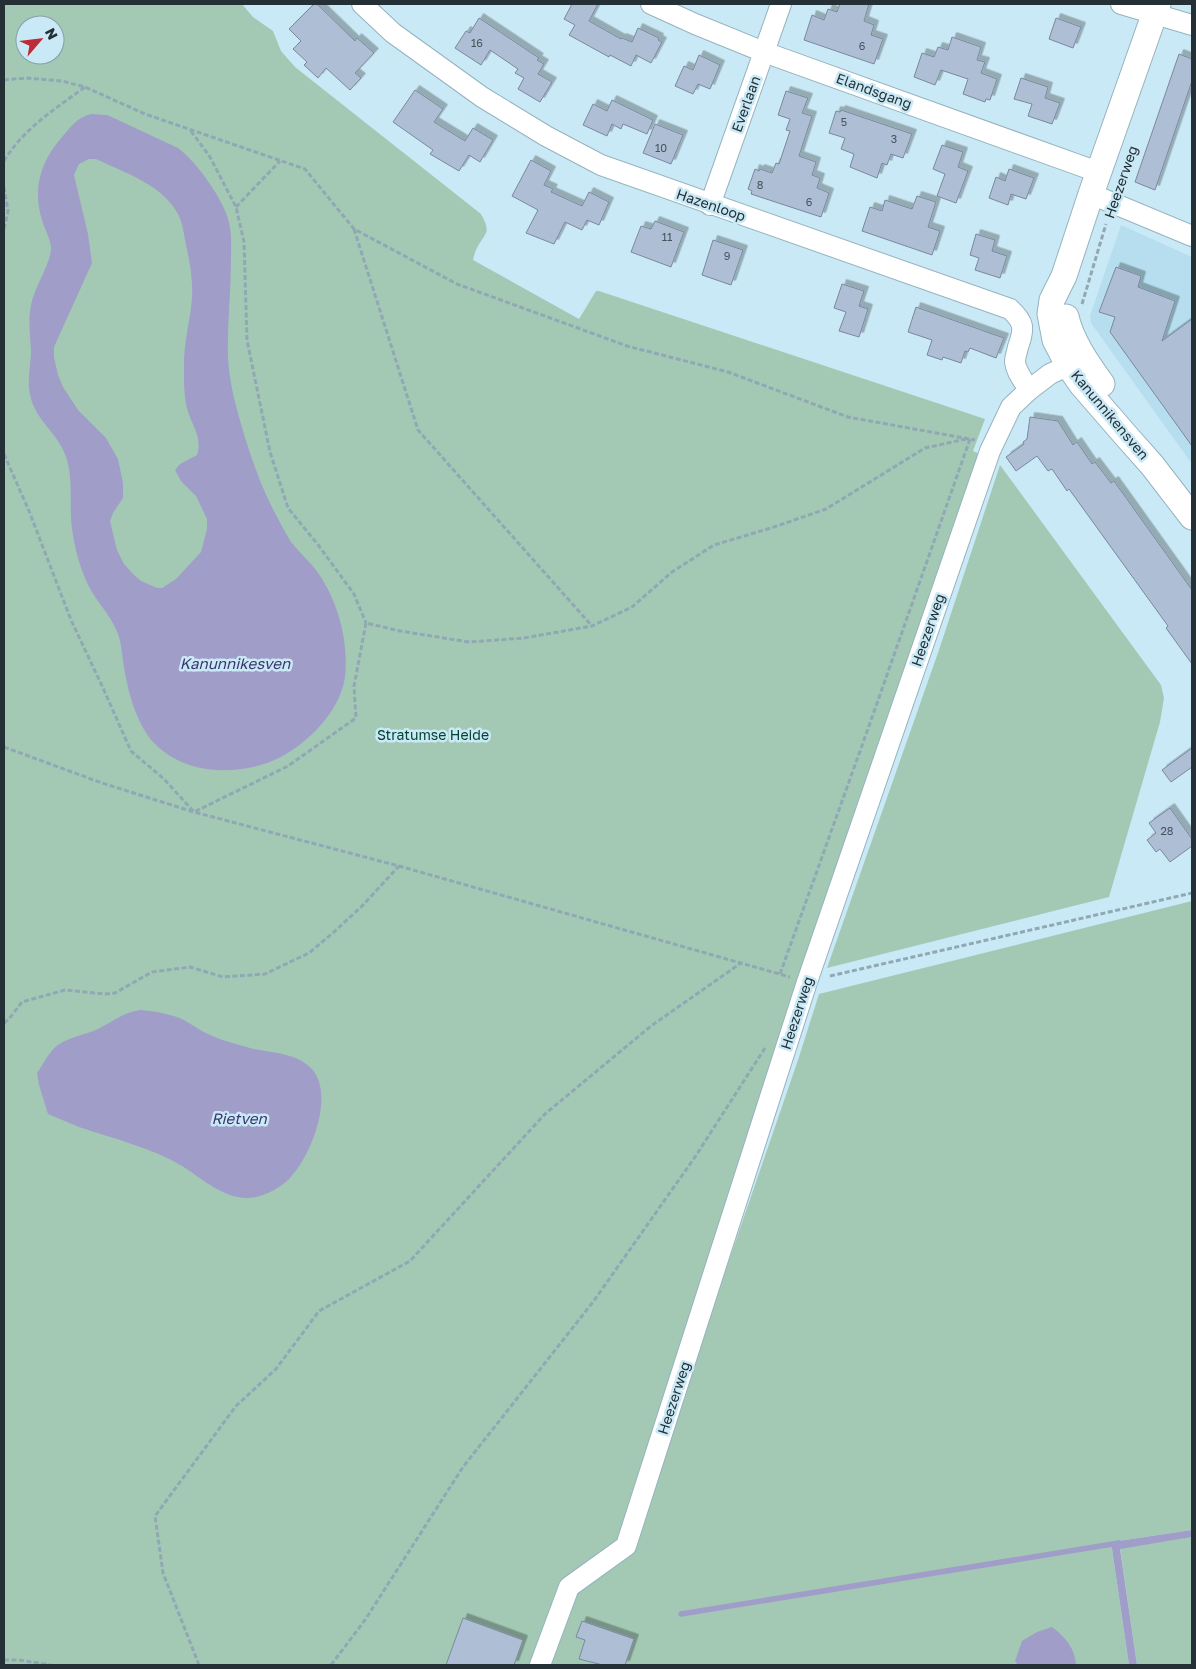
<svg xmlns="http://www.w3.org/2000/svg" width="1196" height="1669" viewBox="0 0 1196 1669" font-family="'Golos Text',sans-serif">
<style>
.built{fill:#b6deee}
.green{fill:#a3c9b5;fill-rule:evenodd}
.water{fill:#a09dc9;fill-rule:evenodd}
.lines{fill:none;stroke-linecap:round;stroke-linejoin:round}
.stream{stroke:#a09dc9;stroke-width:5.5}
.building{fill:#adbed5;stroke:#79899e;filter:url(#shadow)}
.minor-casing{stroke:#95b3bf;stroke-width:22}
.tertiary-casing{stroke:#95b3bf;stroke-width:27}
.path{stroke:#90a8b3;stroke-width:3;stroke-dasharray:5 2.5;stroke-linecap:butt}
.minor{stroke:#fff;stroke-width:20}
.tertiary{stroke:#fff;stroke-width:25}
.labels{text-anchor:middle;stroke-width:5;stroke-linejoin:round;paint-order:stroke}
.number-label{font-size:11px;fill:#46545d}
.street-label{font-size:14px;fill:#243035;stroke:#cae9f6}
.park-label{font-size:14px;fill:#02452e;stroke:#cae9f6}
.water-label{font-size:15px;font-style:italic;fill:#3c346c;stroke:#cae9f6}
</style>
<defs>
<filter id="shadow"><feDropShadow dx="4.5" dy="-4.5" stdDeviation="0" flood-color="#0004"/></filter>
</defs>
<rect width="100%" height="100%" fill="#cae9f6"/>
<path class="built" d="M1121,225L1192,257V464L1091,323L1090,316Z"/>
<g class="green">
<path d="M4,4H242L253,17L273,31L281,51L295,67L481,214C492,234 485,232 477,248C475,251 474,256 473,260L579,319L596,291H599L985,419L973,451L982,455L650,1490L799,1057L819,994L1192,901V1530L1111,1542L1129,1665H4ZM25,25H55V55H25Z"/>
<path d="M1000,465L1161,685L1164,698L1160,722L1109,897L827,968L939,650Z"/>
<path d="M1192,1537V1665H1137L1120,1548Z"/>
</g>
<g class="water">
<path d="M91,114L107,115L116,119L178,148C196,161 224,200 229,222C232,234 231,247 231,259C231,292 227,325 228,357C229,380 235,403 241,424C250,455 261,487 276,515C281,524 286,534 291,542C299,552 308,560 316,570C338,600 349,641 345,677C340,714 301,751 267,763C230,776 183,773 154,743C136,723 128,692 124,667C122,657 122,647 119,637C114,620 101,607 92,592C82,575 76,554 73,535C68,510 74,484 67,460C59,431 32,421 29,388C28,375 31,363 31,350C30,335 28,320 31,305C34,288 51,263 51,248C51,240 44,228 42,220C32,188 41,161 62,137C71,127 77,117 91,114ZM89,159H96C125,173 164,185 179,216C183,225 184,235 186,245C190,262 193,281 192,298C190,322 183,345 184,370C184,382 184,396 187,408C191,425 203,437 197,455L180,464L175,470L181,481L196,496L207,519V529L201,552L176,579L162,588H157L141,581L133,574L124,564L117,550L110,521L113,513L123,498V483L118,459L106,438L78,410L63,387L58,375L54,357V347L92,263L88,234L74,175L79,164Z"/>
<path d="M140,1010C155,1011 171,1014 184,1020C193,1025 201,1031 210,1035C223,1041 237,1044 250,1048C270,1053 295,1052 311,1068C336,1094 311,1157 289,1179C279,1189 260,1199 245,1198C222,1197 201,1178 182,1166C150,1147 114,1139 79,1127C69,1123 58,1118 48,1114L39,1085L37,1073C43,1065 49,1051 58,1045C69,1037 85,1035 98,1029C112,1022 124,1012 140,1010Z"/>
<path d="M1192,1530V1537L1120,1549L1137,1665H1129L1111,1542Z"/>
<path d="M1052,1627C1065,1637 1075,1648 1076,1665H1018L1015,1661L1022,1641L1037,1632Z"/>
</g>
<g class="lines">
<path class="stream" d="M681,1614L1119,1543"/>
</g>
<g class="building">
<path d="M314,4H317L355,41L357,38L374,53L355,73L361,78L350,90L326,68L318,78L304,65L307,62L293,49L301,41L289,29Z"/>
<path d="M572,4H598L589,21L621,39L622,38L632,42L638,28L659,38L658,40L662,42L651,63L636,55L631,66L610,55L609,57L569,35L575,25L564,19Z"/>
<path d="M840,4H869L864,21L874,25L871,35L883,39L874,64L804,40L812,15L824,20L828,9L837,12Z"/>
<path d="M479,18L539,58L537,60L544,64L538,74L552,82L540,102L518,89L524,78L515,73L518,69L490,50L481,65L455,48L466,31L470,33Z"/>
<path d="M1056,18L1081,27L1073,48L1049,39Z"/>
<path d="M952,37L981,47L977,60L985,62L981,73L997,79L990,100L986,99L985,102L963,94L968,79L941,70L935,85L914,77L922,53L934,57L938,47L948,50Z"/>
<path d="M1179,54L1192,59V81L1155,190L1135,182Z"/>
<path d="M699,55L720,65L710,89L698,84L693,94L675,86L684,66L693,70Z"/>
<path d="M1021,78L1048,87L1045,98L1060,103L1052,124L1028,116L1032,104L1014,99Z"/>
<path d="M415,90L443,109L434,122L465,141L473,128L493,140L480,162L469,155L459,171L430,154L433,150L393,122Z"/>
<path d="M786,91L808,98L802,113L812,116L799,156L816,162L812,175L820,178L817,188L829,193L821,217L751,194L752,191L748,189L755,169L759,171L760,169L772,173L776,163L779,164L790,131L786,130L790,119L778,115Z"/>
<path d="M612,100L653,120L647,134L623,124L621,129L612,124L607,136L583,125L593,104L607,111Z"/>
<path d="M841,110L912,134L903,158L891,154L887,165L882,163L877,178L850,167L854,154L841,149L845,138L829,133L836,111L840,112Z"/>
<path d="M655,124L683,135L671,164L643,153Z"/>
<path d="M942,145L963,152L958,167L968,171L956,203L937,196L945,174L933,169Z"/>
<path d="M531,160L551,171L544,185L553,189L551,192L582,206L589,192L609,202L599,225L587,220L582,230L565,222L554,244L526,233L538,210L512,196Z"/>
<path d="M1009,169L1034,178L1026,199L1011,194L1008,205L989,198L996,177L1005,181Z"/>
<path d="M917,196L936,202L928,227L940,231L932,255L862,231L870,207L882,211L885,200L912,209Z"/>
<path d="M655,221L684,232L671,267L631,252L641,226L651,229Z"/>
<path d="M976,234L995,240L992,251L1007,256L1000,278L975,270L979,258L970,255Z"/>
<path d="M713,240L743,250L731,285L702,275Z"/>
<path d="M1116,267L1141,276L1138,287L1175,301L1162,341L1192,319V446L1110,332L1115,317L1099,312Z"/>
<path d="M842,284L864,291L859,306L868,309L859,337L839,331L846,312L834,308Z"/>
<path d="M916,307L1004,338L996,358L970,348L968,352L965,351L961,363L943,357L942,360L927,355L932,340L908,332Z"/>
<path d="M1030,417L1058,421L1073,445L1077,442L1092,464L1095,462L1111,483L1114,481L1192,590V664L1166,628L1168,626L1069,489L1067,491L1052,469L1048,471L1037,456L1016,471L1006,457L1024,444L1023,442L1027,439Z"/>
<path d="M1192,748V767L1171,782L1162,770Z"/>
<path d="M1170,808L1192,839V846L1170,862L1160,849L1156,852L1147,840L1156,833L1149,823Z"/>
<path d="M463,1618L523,1640L514,1665H446Z"/>
<path d="M582,1621L634,1639L625,1665H603L579,1659L585,1640L576,1637Z"/>
</g>
<g class="lines">
<g class="minor-casing">
<g id="minor">
<path d="M362,4L393,33L482,97L546,136L601,165L1010,309C1024,322 1025,328 1018,347C1017,352 1015,357 1015,362C1016,372 1024,381 1029,390"/>
<path d="M651,4L695,24L764,52L1098,172"/>
<path d="M1121,4L1192,25"/>
<path d="M1091,194L1192,236"/>
<path d="M710,205L781,4"/>
<path d="M540,1665L569,1587L626,1546L807,982L990,451L1011,407L1029,390L1050,374L1082,359"/>
</g>
</g>
<g class="tertiary-casing">
<g id="tertiary">
<path d="M1158,4L1091,194L1064,276L1052,300L1050,314L1055,340L1068,365L1082,385L1128,438L1152,465L1192,517"/>
<path d="M1066,317C1072,342 1087,363 1102,384"/>
</g>
</g>
<g class="path">
<path d="M4,80L26,78L62,81L85,87L145,114L305,169L354,229L457,284L627,346L728,372L848,417L975,440"/>
<path d="M191,131L210,157L236,207L244,242L247,340L270,452L288,508L319,546L354,594L366,623"/>
<path d="M4,161C23,129 55,109 85,87"/>
<path d="M4,187L8,211L4,230"/>
<path d="M236,207L280,161"/>
<path d="M354,229L418,430L592,626"/>
<path d="M1082,304L1106,224"/>
<path d="M4,454L29,511L71,620L103,688L131,751L164,779L194,812L288,766L356,718L354,686L366,623L400,631L469,642L524,638L592,626L632,607L672,572L714,545L771,528L826,509L925,448L966,439"/>
<path d="M4,747L102,783L194,812L399,866L790,977"/>
<path d="M780,974L869,726L970,439"/>
<path d="M830,976L1192,893"/>
<path d="M4,1023L9,1019L22,1002L65,990L105,994L115,993L152,972L190,967L223,977L265,974L309,953L334,932L362,906L399,866"/>
<path d="M4,1660H19L51,1665"/>
<path d="M199,1665L163,1573L155,1516L236,1406L276,1369L319,1311L410,1261L545,1114L651,1026L741,963"/>
<path d="M331,1665L365,1620L463,1467L593,1302L695,1157L765,1048"/>
</g>
<use href="#minor" class="minor"/>
<use href="#tertiary" class="tertiary"/>
</g>
<g class="labels">
<g class="number-label">
<text x="477" y="47">16</text>
<text x="862" y="50">6</text>
<text x="844" y="126">5</text>
<text x="894" y="143">3</text>
<text x="661" y="152">10</text>
<text x="760" y="189">8</text>
<text x="809" y="206">6</text>
<text x="667" y="241">11</text>
<text x="727" y="260">9</text>
<text x="1167" y="835">28</text>
</g>
<g class="street-label">
<text transform="translate(874 91) rotate(20)" y="5">Elandsgang</text>
<text transform="translate(746 104) rotate(-70)" y="5">Everlaan</text>
<text transform="translate(1121 182) rotate(-71)" y="5">Heezerweg</text>
<text transform="translate(711 205) rotate(19)" y="5">Hazenloop</text>
<text transform="translate(1110 415) rotate(50)" y="5">Kanunnikensven</text>
<text transform="translate(928 630) rotate(-71)" y="5">Heezerweg</text>
<text transform="translate(797 1013) rotate(-72)" y="5">Heezerweg</text>
<text transform="translate(674 1398) rotate(-72)" y="5">Heezerweg</text>
</g>
<g class="park-label">
<text x="433" y="740">Stratumse Heide</text>
</g>
<g class="water-label">
<text x="235" y="669">Kanunnikesven</text>
<text x="239" y="1124">Rietven</text>
</g>
</g>
<rect width="1196" height="1669" fill="none" stroke="#243035" stroke-width="10"/>
<g transform="translate(40 40) rotate(62)"><circle r="24" fill="#cae9f6" stroke="#889fa9"/>
<path d="M0-4L9 19L0 12L-9 19Z" fill="#bc2b37"/>
<text y="-8" font-size="14" font-weight="bold" text-anchor="middle" fill="#243035">N</text>
</g>
</svg>
